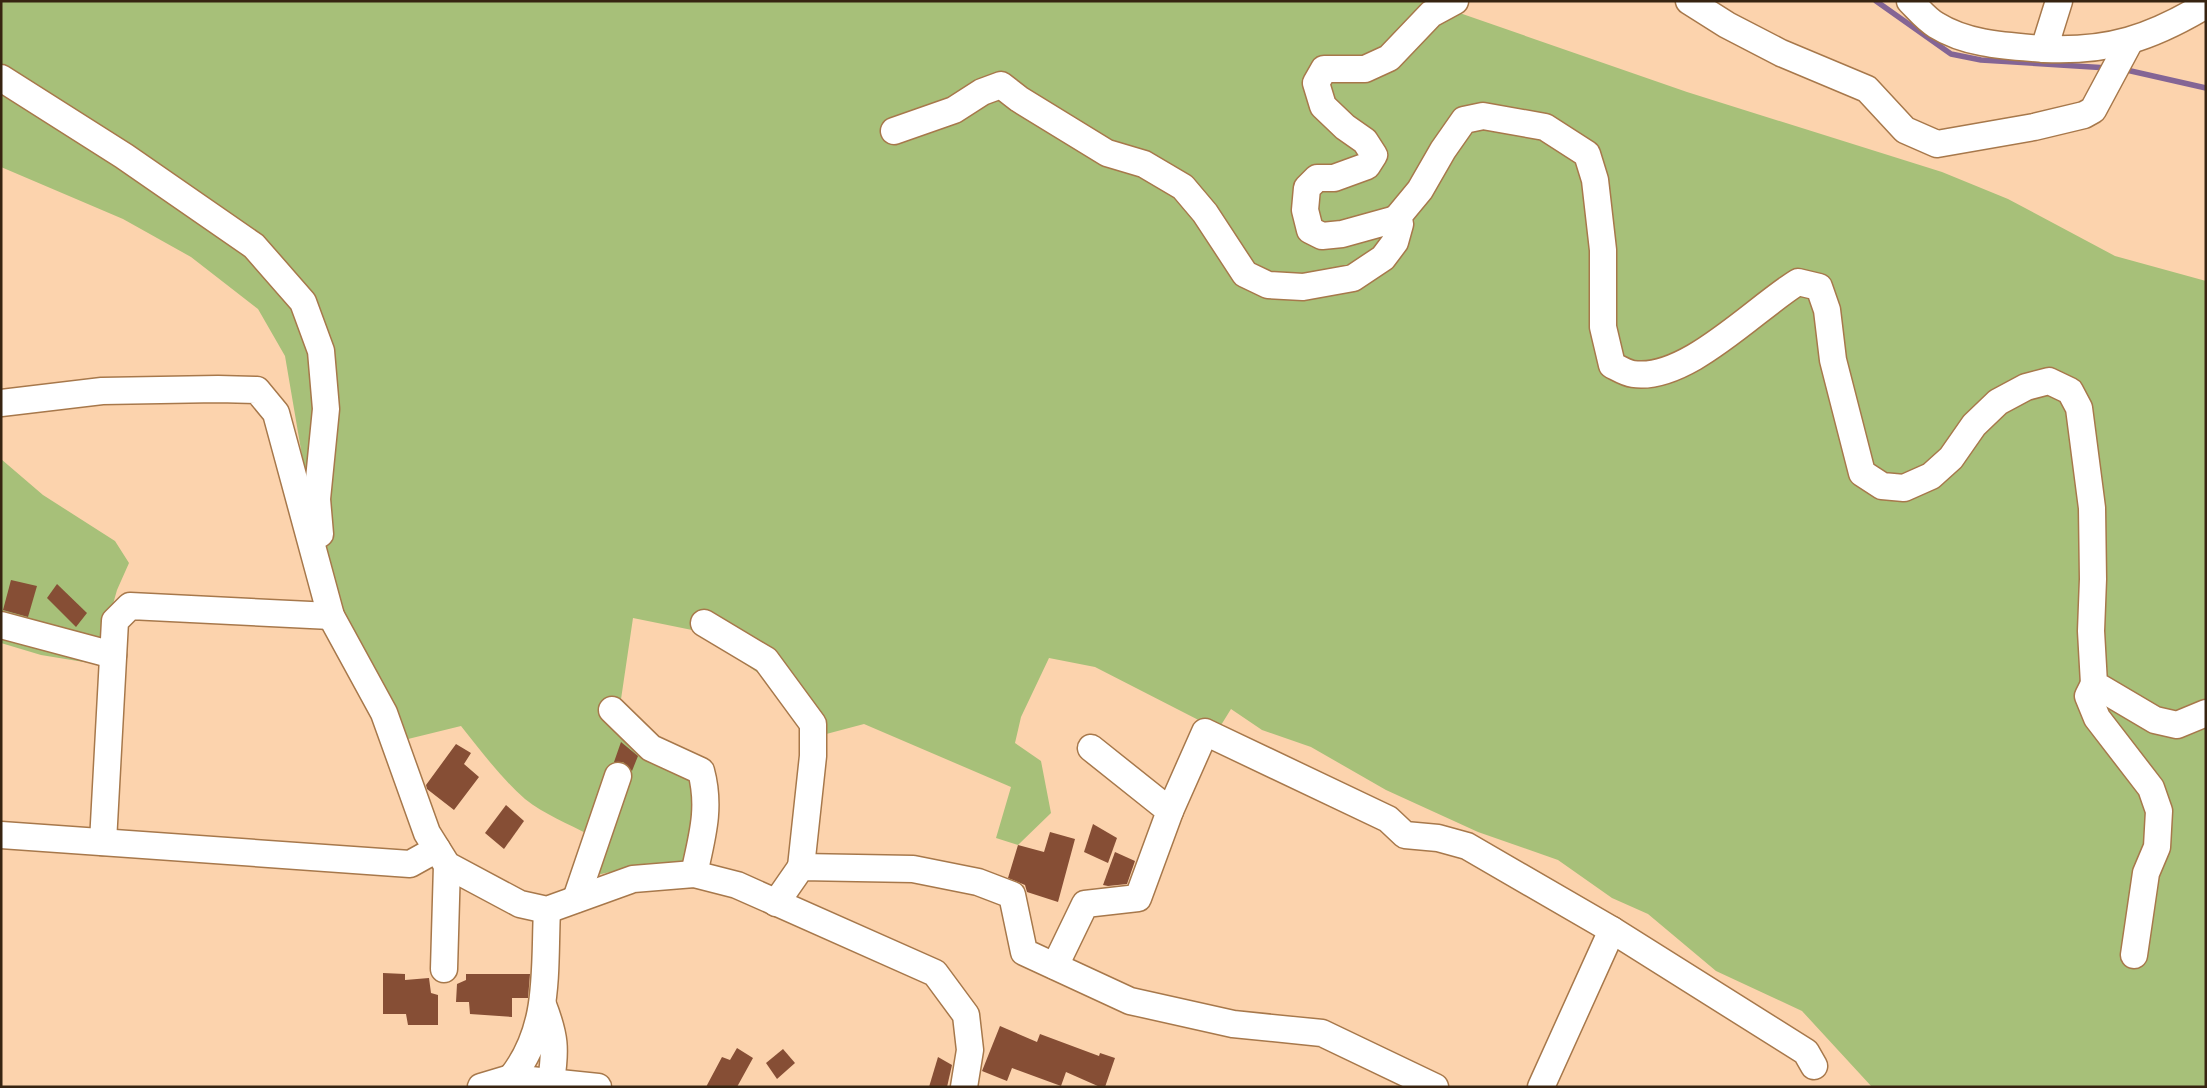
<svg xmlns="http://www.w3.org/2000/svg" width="2207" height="1088" viewBox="0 0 2207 1088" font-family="Figtree,sans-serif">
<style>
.green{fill:#a7c079}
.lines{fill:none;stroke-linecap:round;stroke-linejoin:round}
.stream{stroke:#846595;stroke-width:5.5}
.building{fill:#864e35}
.minor-casing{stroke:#a7784b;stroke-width:29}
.minor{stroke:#fff;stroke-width:26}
</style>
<rect width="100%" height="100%" fill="#fcd3ad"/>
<g class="green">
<path d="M1,1H1425L1687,92L1942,172L2008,199L2115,256L2206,281V1087H1872L1802,1011L1716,971L1648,914L1612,898L1558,860L1478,832L1386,790L1311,747L1262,730L1231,709L1218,730L1095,667L1049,658L1021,717L1015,743L1041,761L1051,813L1018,845L996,838L1011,787L864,724L815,737L764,677L697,631L633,618L620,706L676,770L694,785L700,822L685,861L645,864L597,875L590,835C568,824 544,814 525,799C501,778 481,751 461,726L408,739L363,653L333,588L307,485L285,356L258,309L191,257L123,219L1,167Z"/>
<path d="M1,459L43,495L115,541L129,563L117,590L96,664L41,655L1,643Z"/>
</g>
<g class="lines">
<g class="stream">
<path d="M1876,1L1951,54L1981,60L2108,68"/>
<path d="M2122,69L2206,88"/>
</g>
</g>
<g class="building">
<path d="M11,580L37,586L28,617L3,610Z"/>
<path d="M57,584L87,613L76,627L47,598Z"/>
<path d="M621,742L638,756L632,771L623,762H614Z"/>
<path d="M456,744L471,753L464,764L479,777L454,810L427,789L426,785Z"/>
<path d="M506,805L524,821L504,849L485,833Z"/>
<path d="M1093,824L1117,838L1108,863L1084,852Z"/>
<path d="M1050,832L1075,839L1058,902L1027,892L1025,885L1008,878L1018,845L1044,852Z"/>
<path d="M1115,852L1135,861L1127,884L1108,886L1103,885Z"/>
<path d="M383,973L405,974V980L429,978L431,993L438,995V1025H408L406,1014H383Z"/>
<path d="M466,974H530L528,998H512V1017L470,1014L469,1002H456L457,984L466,980Z"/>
<path d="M1000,1026L1037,1042L1040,1034L1099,1056L1100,1053L1115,1058L1105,1087H1100L1066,1072L1061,1086L1012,1068L1007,1081L982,1071Z"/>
<path d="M737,1048L753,1058L737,1087H706L722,1057L730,1060Z"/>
<path d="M783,1049L795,1063L777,1079L766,1063Z"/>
<path d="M938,1057L952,1065L947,1087H929Z"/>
</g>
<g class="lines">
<g class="minor-casing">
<g id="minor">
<path d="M1689,1L1727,25L1781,53L1867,89L1905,130L1937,144L2034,127L2084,115L2093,110L2130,41"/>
<path d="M1910,1C1918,9 1926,19 1936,25C1968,45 2008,46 2044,49"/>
<path d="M2059,1L2044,49C2109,52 2151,38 2206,5"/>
<path d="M1,78L124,156L254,246L303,302L321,351L326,409L317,499L320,534"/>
<path d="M894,131L954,110L982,92L1001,85L1019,99L1107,153L1144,164L1183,187L1205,213L1245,274L1268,285L1303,287L1353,278L1383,258L1395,242L1400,224L1396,219L1342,234L1322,236L1310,230L1305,210L1307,188L1317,178H1334L1367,166L1374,155L1365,141L1345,127L1323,106L1316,83L1324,69H1365L1389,58L1431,14L1455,1"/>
<path d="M1396,219L1420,190L1443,150L1464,120L1483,116L1545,127L1587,154L1595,180L1603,250V327L1612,365C1618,368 1626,373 1633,374C1686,382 1754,309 1798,282L1819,287L1827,310L1833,360L1862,473L1882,486L1904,488L1931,476L1951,458L1974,425L1998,402L2026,387L2049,381L2070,391L2079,408L2092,508L2093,579L2091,631L2094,684L2155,720L2177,725L2206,713"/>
<path d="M1,403L102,391L218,389L257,390L276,413L331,616L384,713L427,833L447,865L520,904L547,910L633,879L694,874L737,885L935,973L966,1015L970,1050L964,1087"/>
<path d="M704,623L766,660L813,724V756L801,867"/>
<path d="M1,625L113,655"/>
<path d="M2094,684L2088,696L2097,718L2151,788L2159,811L2157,847L2146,873L2134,955"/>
<path d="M612,710L651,748L701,771C711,808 702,837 694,874"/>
<path d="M1170,811L1205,732L1388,819L1405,835L1438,838L1467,846L1612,930L1806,1052L1814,1066"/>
<path d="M1,835L410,864L437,849"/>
<path d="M103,842L115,621L130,606L331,616"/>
<path d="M576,899L618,776"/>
<path d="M776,903L801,867L913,869L978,882L1012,895L1024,952L1130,1001L1233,1024L1322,1033L1435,1087"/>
<path d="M1055,966L1085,904L1138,898L1170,811L1091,748"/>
<path d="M444,969L447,865"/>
<path d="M543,1005C555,1036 556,1049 551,1081"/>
<path d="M511,1078C551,1028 544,970 547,910"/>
<path d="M481,1087L511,1078L598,1087"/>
<path d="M1541,1087L1612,930"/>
</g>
</g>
<use href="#minor" class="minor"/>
</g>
<rect width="2207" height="1088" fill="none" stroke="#372411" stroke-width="5"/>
</svg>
